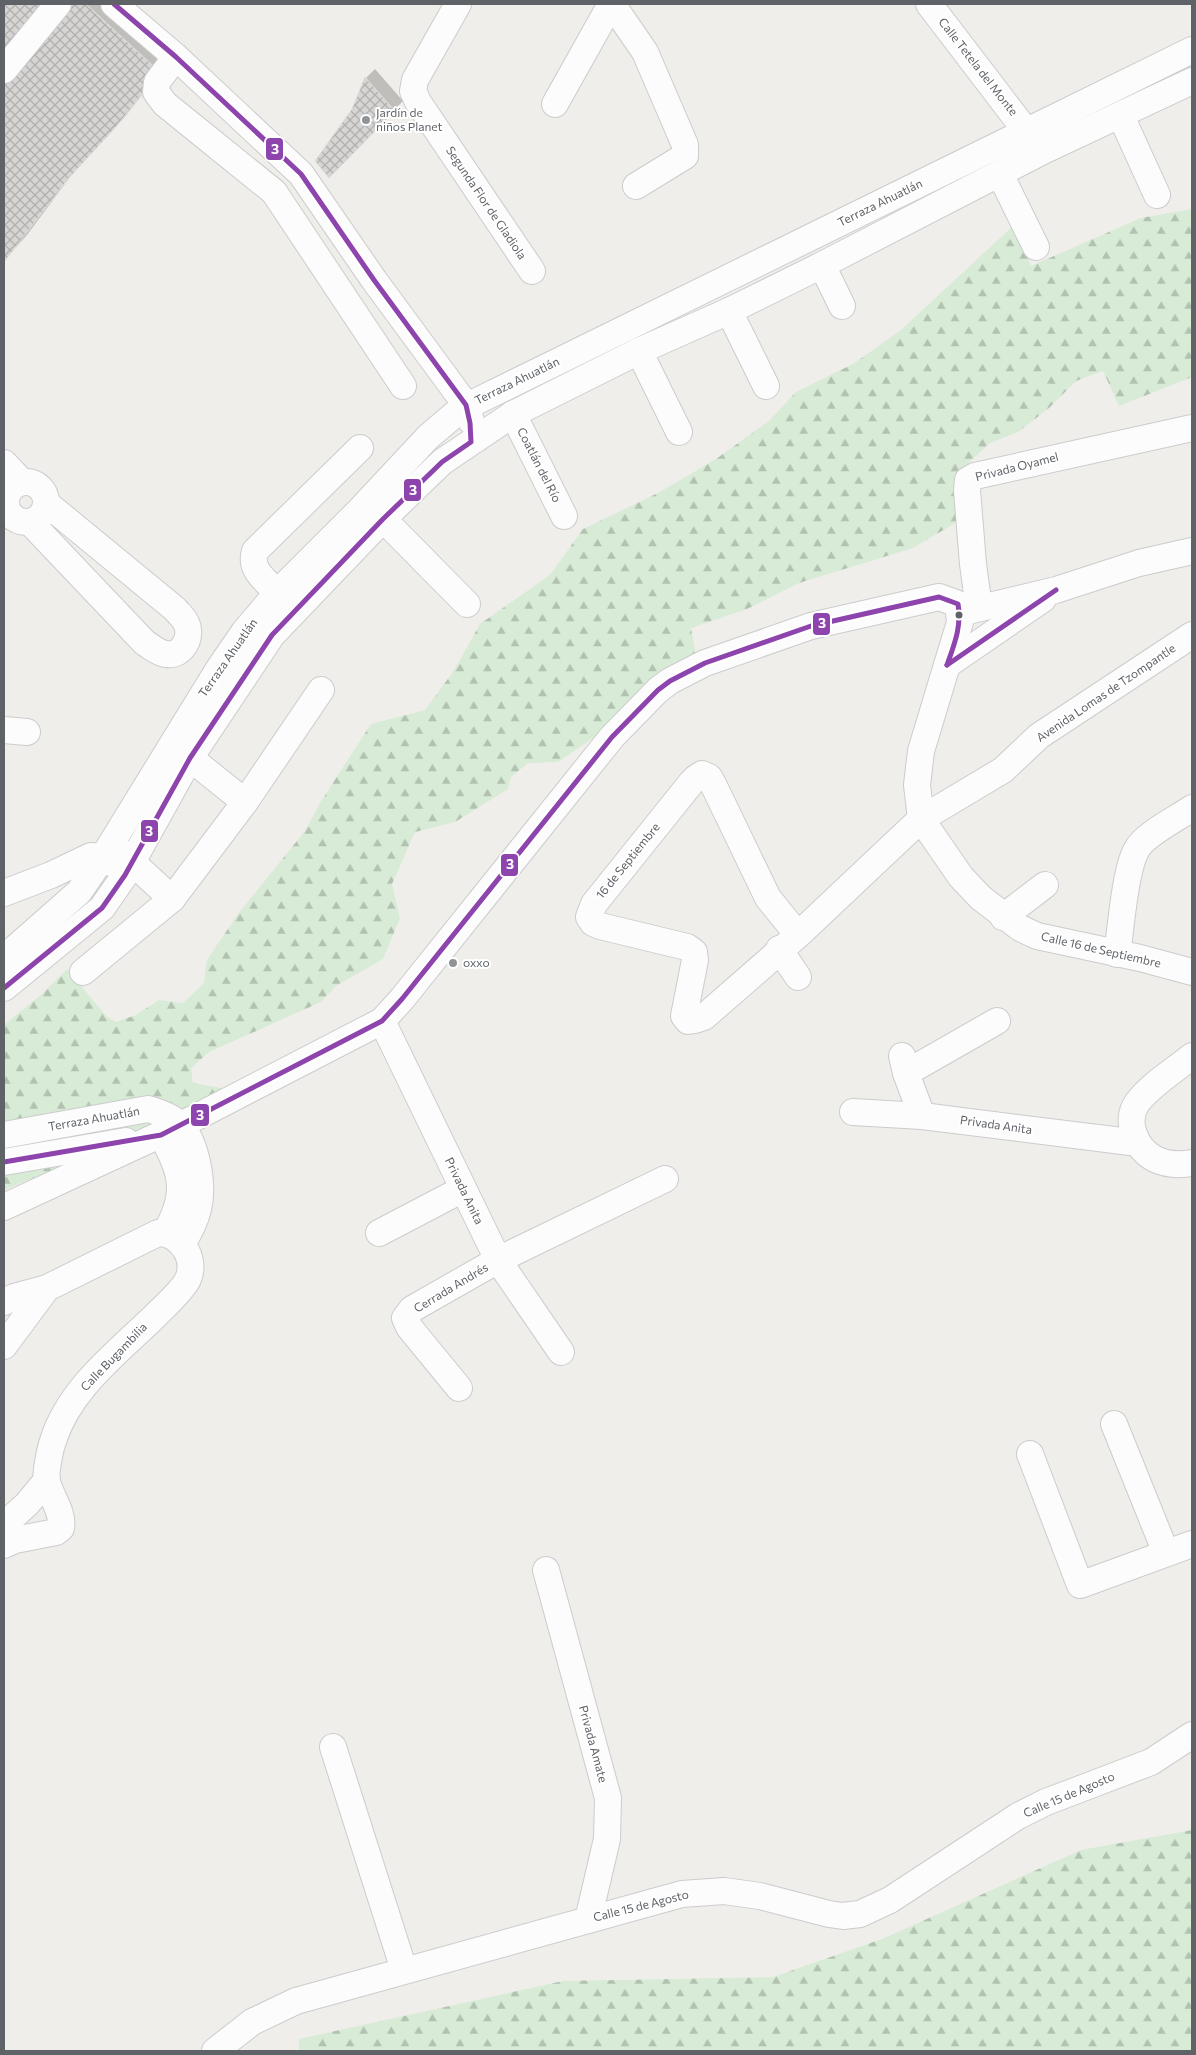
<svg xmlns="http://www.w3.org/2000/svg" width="1196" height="2055" viewBox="0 0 1196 2055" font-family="Commissioner,sans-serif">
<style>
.forest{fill:url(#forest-firs)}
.shadow{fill:#0003}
.building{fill:url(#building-cross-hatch);stroke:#deddd9}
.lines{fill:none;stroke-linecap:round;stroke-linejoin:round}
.minor-casing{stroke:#cbcccc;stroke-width:28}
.minor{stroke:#fdfcfc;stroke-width:26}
.bus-1-casing{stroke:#fff;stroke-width:9}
.bus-1{stroke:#8e44ad;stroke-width:5}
.poi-dot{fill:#919496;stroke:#fff;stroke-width:2}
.bus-dot{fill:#5f6368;stroke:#fff;stroke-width:2}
.labels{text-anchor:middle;stroke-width:4;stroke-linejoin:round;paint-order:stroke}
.street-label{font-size:12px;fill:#5f6368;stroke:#fff}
.poi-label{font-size:12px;fill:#5f6368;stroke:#fff;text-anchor:start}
.line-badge{stroke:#fff;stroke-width:2}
.badge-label{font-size:14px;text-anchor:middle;font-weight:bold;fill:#fff}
</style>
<defs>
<pattern id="forest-firs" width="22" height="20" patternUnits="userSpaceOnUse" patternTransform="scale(1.25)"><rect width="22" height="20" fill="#d8ebd6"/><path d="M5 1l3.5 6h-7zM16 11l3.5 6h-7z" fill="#b2c2b1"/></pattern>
<pattern id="building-cross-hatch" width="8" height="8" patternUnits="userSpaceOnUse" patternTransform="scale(1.25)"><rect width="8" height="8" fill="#d6d5d3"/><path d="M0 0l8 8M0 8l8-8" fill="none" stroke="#b1b0af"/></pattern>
</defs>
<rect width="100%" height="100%" fill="#efeeea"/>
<g class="forest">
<path d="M1192,209V377L1119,406L1103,371L1076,381L1048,409L1018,432L990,443L962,469V519L913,548L799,583L747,609L691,628L697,662L612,725L558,762L528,763L511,777L508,789L455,822L415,832L392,884L400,918L383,959L336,986L321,1002L209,1052L191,1068L193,1083L232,1090L205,1107L4,1190V1025L42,994L67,969L106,1016L116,1022L136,1015L159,1000L183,1003L204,983L207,960L238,914L305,831L320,803L371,724L425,710L453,672L480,624L550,575L583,529L658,493L716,459L769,421L796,392L853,364L901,330L1014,225L1031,266L1141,218Z"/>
<path d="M1192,1830V2051H299V2039L563,1981L773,1977L882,1939L1081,1850Z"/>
</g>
<g class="shadow">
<path d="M4,4H104L168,62L124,118L76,169L27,235L4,261Z"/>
<path d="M375,69L403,101L329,176L366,78Z"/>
</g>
<g class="building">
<path d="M4,4H86L160,72L115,128L68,179L4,262Z"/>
<path d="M365,77L395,111L329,178L315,161L352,109Z"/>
</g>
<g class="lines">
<g class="minor-casing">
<g id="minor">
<path d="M114,4L176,57L301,174L374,280L466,405L471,421"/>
<path d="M458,4L415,80L413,91L418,102L532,271"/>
<path d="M612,4L645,52L685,145V156L636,186"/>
<path d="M929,4L1026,131"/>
<path d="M176,57L157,82L156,92L165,104L274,192L403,386"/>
<path d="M4,70L58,4"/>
<path d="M555,104L611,4"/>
<path d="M1121,116L1157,195"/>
<path d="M1000,174L1036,247"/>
<path d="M822,265L842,306"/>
<path d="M729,311L766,386"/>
<path d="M639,351L679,432"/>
<path d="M513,414L564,516"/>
<path d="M4,463L22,482"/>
<circle cx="26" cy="502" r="20"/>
<path d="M383,519L467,604"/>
<path d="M30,522L145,643C152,647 158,653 166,654C183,657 194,635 185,621C183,617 178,613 175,609L46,503"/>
<path d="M277,593C265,579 249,570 255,551L360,448"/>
<path d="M979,608L973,564L967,490L968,480L975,476L1192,428"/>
<path d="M964,612L1056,590L1139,563L1192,551"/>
<path d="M947,665L1043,599"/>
<path d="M4,730L27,732"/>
<path d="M190,758L245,802"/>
<path d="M119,850L172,899"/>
<path d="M4,893L51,875L91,856L103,857L110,863"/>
<path d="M1003,917L1045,885"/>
<path d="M798,935L768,898L713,784L709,777L702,774L696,778L691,783L594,904L589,917L593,923L600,926L687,947L694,952L695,960L684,1016L688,1021L695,1020L704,1017L798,935L921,819L1003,770L1039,736L1192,635"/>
<path d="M779,949L798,977"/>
<path d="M1117,954C1121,928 1125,869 1137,849C1145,834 1178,818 1192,808"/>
<path d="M4,958L79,892L103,857L218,670L244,632L277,593L357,513L428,437L461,409L1192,50"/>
<path d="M83,972L172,899L245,802L321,690"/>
<path d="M4,988L102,908L125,875L190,758L272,635L383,519L442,462L513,414L639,351L729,311L822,265L1045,150L1192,81"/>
<path d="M382,1021L498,1260L561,1352"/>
<path d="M902,1056L906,1073L922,1116"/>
<path d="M1192,1056C1175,1070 1149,1086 1137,1103C1124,1122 1136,1149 1155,1159C1167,1165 1180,1165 1192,1163"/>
<path d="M906,1073L997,1021"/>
<path d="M853,1112L922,1116L1138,1143"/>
<path d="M4,1135L148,1109C159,1112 171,1116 179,1124C197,1142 204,1186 198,1209C195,1222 189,1233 182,1244"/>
<path d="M161,1135C183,1172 188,1195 165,1233"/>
<path d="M4,1162L126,1141"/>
<path d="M4,1207L181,1125L382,1021L402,999L612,737L658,690L670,681L705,663L811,626L939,597L958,604L960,622L921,751L917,785L921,819L961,877L981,898L1020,928L1037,936L1140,958L1192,972"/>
<path d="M379,1233L463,1189"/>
<path d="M4,1302L14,1297L47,1288"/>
<path d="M4,1346L47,1288L158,1233C180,1233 197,1258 188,1279C183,1290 164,1307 155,1316C117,1353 69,1389 53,1441C50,1449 45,1474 47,1482C51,1497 64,1513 61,1528L56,1532L15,1540L4,1545"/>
<path d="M459,1388L409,1327L405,1318L412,1309L498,1260L665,1179"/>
<path d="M1114,1424L1166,1553"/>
<path d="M1030,1454L1080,1585L1192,1544"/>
<path d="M4,1525L27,1504L47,1480"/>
<path d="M546,1570L608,1798L607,1839L588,1920"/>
<path d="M333,1747L404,1970"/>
<path d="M215,2051L252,2022L296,2001L682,1894L724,1891L760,1896L829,1914L843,1916L860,1914L890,1900L1018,1816L1046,1802L1151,1762L1192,1735"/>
</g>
</g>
<use href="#minor" class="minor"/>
<g class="bus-1-casing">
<g id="bus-1">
<path d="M947,665L1056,590"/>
<path d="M4,988L102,908L125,875L190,758L272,635L383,519L442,462L471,442L470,423L466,405L374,280L301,174L176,57L114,4"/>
<path d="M4,1162L161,1135L382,1021L402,999L612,737L658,690L670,681L705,663L811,626L939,597L958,604C962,626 954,645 947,665"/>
</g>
</g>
<use href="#bus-1" class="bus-1"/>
</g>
<g class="poi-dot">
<circle cx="366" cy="120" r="5"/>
<circle cx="453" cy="963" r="5"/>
</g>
<circle class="bus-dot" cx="959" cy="615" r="4.5"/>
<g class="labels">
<g class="street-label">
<text transform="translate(978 67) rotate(52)" y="4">Calle Tetela del Monte</text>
<text transform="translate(486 203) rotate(56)" y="4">Segunda Flor de Gladiola</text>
<text transform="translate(880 203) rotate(-26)" y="4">Terraza Ahuatlán</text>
<text transform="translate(517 381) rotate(-26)" y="4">Terraza Ahuatlán</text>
<text transform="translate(539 465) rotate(63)" y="4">Coatlán del Río</text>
<text transform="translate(1017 467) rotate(-14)" y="4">Privada Oyamel</text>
<text transform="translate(228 658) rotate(-55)" y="4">Terraza Ahuatlán</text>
<text transform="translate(1106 693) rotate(-34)" y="4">Avenida Lomas de Tzompantle</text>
<text transform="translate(628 861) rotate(-51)" y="4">16 de Septiembre</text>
<text transform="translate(1101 950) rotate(13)" y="4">Calle 16 de Septiembre</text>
<text transform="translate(94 1119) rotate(-10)" y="4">Terraza Ahuatlán</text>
<text transform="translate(996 1125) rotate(8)" y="4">Privada Anita</text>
<text transform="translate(464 1191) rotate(64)" y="4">Privada Anita</text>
<text transform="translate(451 1288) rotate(-31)" y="4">Cerrada Andrés</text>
<text transform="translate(114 1357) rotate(-46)" y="4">Calle Bugambilia</text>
<text transform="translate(593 1744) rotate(75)" y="4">Privada Amate</text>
<text transform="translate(1069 1795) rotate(-23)" y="4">Calle 15 de Agosto</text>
<text transform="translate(641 1906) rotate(-14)" y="4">Calle 15 de Agosto</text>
</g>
<g class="poi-label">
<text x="376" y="117">Jardín de<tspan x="376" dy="14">niños Planet</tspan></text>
<text x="463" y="967">oxxo</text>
</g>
</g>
<g class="line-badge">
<rect x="265" y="137" width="19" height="24" rx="5" fill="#8e44ad"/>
<rect x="403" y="478" width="19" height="24" rx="5" fill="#8e44ad"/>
<rect x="812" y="612" width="19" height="24" rx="5" fill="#8e44ad"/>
<rect x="140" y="819" width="19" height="24" rx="5" fill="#8e44ad"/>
<rect x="500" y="853" width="19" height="24" rx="5" fill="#8e44ad"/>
<rect x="190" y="1103" width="20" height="24" rx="5" fill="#8e44ad"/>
</g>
<g class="badge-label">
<text x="275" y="154">3</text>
<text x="413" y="495">3</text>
<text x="822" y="628">3</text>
<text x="149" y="836">3</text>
<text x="510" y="869">3</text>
<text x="200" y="1120">3</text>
</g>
<rect width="1196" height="2055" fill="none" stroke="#5f6368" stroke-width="10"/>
</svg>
